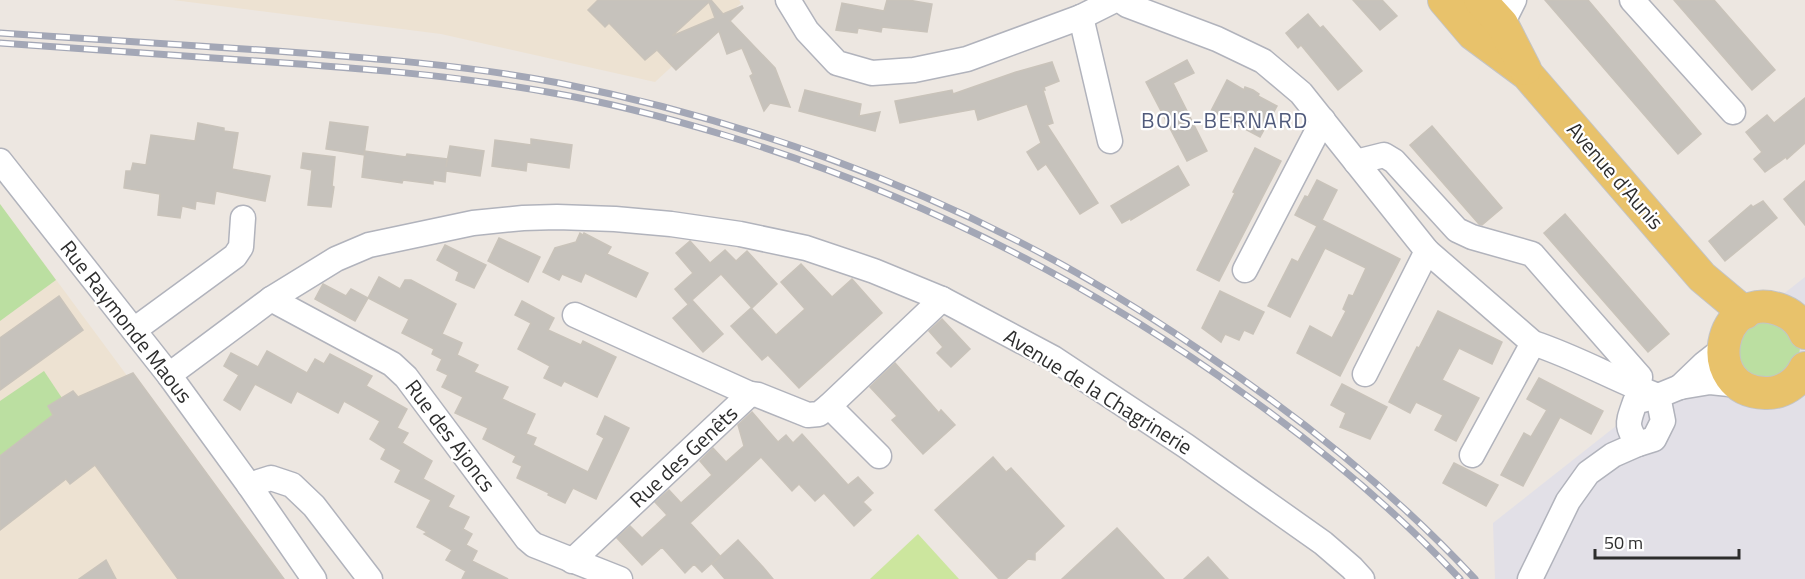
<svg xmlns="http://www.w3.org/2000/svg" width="1805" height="579" viewBox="0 0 1805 579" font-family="'Titillium Web',sans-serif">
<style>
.industrial{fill:#e2e0e7}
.education{fill:#ede2d2}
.green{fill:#bbdfa1}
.pitch{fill:#cce69e}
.building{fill:#c6c2bc;stroke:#c9c3ba;stroke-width:1.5;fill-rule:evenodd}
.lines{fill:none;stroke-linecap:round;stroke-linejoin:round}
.minor-casing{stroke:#b1b3bc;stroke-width:27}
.major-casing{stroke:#c4c4c4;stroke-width:34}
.minor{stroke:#fff;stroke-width:24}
.major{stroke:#e8c26b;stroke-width:32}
.rail-casing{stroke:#a3a7b6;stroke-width:7}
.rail{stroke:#fff;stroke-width:4.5;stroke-dasharray:14;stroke-linecap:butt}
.labels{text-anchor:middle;stroke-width:4.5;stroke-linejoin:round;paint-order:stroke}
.street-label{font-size:21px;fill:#2d2d2d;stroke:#fff}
.neighbourhood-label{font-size:22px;letter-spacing:1.5px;fill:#505a7b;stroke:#fff}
</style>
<rect width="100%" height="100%" fill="#ede7e1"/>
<path class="industrial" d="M1805,277V579H1495L1493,523Z"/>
<g class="education">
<path d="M173,0H739L741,3L655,82L441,34Z"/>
<path d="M0,204L111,354L277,579H0Z"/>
</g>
<g class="green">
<path d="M0,204L56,280L0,321Z"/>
<path d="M1772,317L1800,341C1801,363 1792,366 1776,379L1757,377L1749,372L1742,365L1739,356L1740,336L1745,328Z"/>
<path d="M44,371L62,398L53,415L0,456V401Z"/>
</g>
<path class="pitch" d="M918,534L959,579H870Z"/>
<g class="building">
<path d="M598,0H711L723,14L742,6L743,8L730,21L775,68L790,107L770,103L764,111L750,76L753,74L742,48L727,54L719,31L676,70L657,50L645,60L609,23L605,27L588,10ZM709,2L715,18L672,36Z"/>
<path d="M887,0H908L932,4L927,32L882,27L881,32L858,28L857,33L836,30L842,3L884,11Z"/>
<path d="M1353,0H1382L1397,16L1380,30Z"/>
<path d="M1545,0H1588L1701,134L1678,154Z"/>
<path d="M1674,0H1714L1775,70L1752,90Z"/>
<path d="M1308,14L1320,28L1323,26L1362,71L1338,90L1301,45L1298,48L1286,33Z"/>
<path d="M1187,60L1194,73L1173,83L1207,151L1187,161L1146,82Z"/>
<path d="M1052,62L1059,81L1044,87L1045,90H1043L1053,123L1047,125L1098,203L1080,214L1046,164L1038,170L1027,152L1041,143L1027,104L978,120L975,109L900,123L895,101L952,90L953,94L1016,72Z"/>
<path d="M1227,80L1244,90L1245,87L1253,90L1259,94L1258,96L1277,106L1260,137L1211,111Z"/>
<path d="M805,90L861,104L859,116L880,112L875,131L799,111Z"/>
<path d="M1805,98V143L1787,159L1786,157L1765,172L1754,159L1762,152L1746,132L1767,115L1774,123Z"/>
<path d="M330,122L368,127L364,155L326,149Z"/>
<path d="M198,123L224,128V131L238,133L232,169L270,176L265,201L216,191L214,204L196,201L195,209L182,206L180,218L158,215L160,194L124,188L126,171H131L133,163L146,165L151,135L195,141Z"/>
<path d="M1432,126L1502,208L1482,225L1479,224L1410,145Z"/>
<path d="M531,139L572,145L569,168L527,162L526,171L492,166L495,140L531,145Z"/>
<path d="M450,146L484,151L480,176L446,171L445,182L433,180V184L403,180L402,183L362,177L365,151L406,157L407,154L447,159L446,167Z"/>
<path d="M1255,148L1281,161L1219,281L1197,270L1235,193L1233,192Z"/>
<path d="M303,153L335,157L332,186L334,187L331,207L308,205L312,170L301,168Z"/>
<path d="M1178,166L1189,185L1131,220V218L1122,223L1111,206Z"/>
<path d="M1317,180L1337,190L1322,220L1400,259L1340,376L1297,353L1310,326L1332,338L1346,311L1343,309L1349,295L1353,296L1366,268L1325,248L1290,317L1268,306L1292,259L1298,262L1317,226L1295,215L1305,196L1308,197Z"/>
<path d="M1805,181V225L1784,199Z"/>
<path d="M1763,201L1777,218L1725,261L1709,241L1751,205L1753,207Z"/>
<path d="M1565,214L1669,334L1648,352L1544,233Z"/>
<path d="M580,233L583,235L584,233L611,247L607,254L648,273L636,297L585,273L581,282L562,274L559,280L543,272L555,248L576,242Z"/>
<path d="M499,238L540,257L528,282L488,261Z"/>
<path d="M690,241L710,263L725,250L736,261L747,251L777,284L752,308L721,274L692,300L723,334L703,352L673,318L690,303L688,304L675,289L693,273L676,253Z"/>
<path d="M445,245L486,265L474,288L456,280L459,272L437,260Z"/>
<path d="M801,264L832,297L852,279L882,313L799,388L768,355L762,360L731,326L751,308L776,335L805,309L781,282Z"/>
<path d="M379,277L400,289L405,280H411L456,304L442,334L462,343L457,355L478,365L474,372L508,387L502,399L535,414L526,434L536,438L533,445L588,472L604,438L597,434L605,416L629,428L596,499L573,488L565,503L548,495L549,493L517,478L522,466L513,462L516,456L483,439L488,428L455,413L463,397L442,387L448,375L437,370L442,359L432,354L434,349L402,333L409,319L368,298Z"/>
<path d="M323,284L346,296L351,289L368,298L355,321L315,299Z"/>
<path d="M1220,291L1264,312L1253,334L1244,330L1239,340L1225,334L1221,342L1202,328Z"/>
<path d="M59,296L83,330L0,390V338Z"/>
<path d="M522,301L554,318L548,330L581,345L583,341L616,357L597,397L564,381L561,386L544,378L550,366L518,349L531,323L515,315Z"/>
<path d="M1438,311L1502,342L1492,364L1459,348L1442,380L1479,398L1456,441L1435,430L1443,415L1416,402L1410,413L1389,402L1417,347L1419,348Z"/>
<path d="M942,319L970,349L951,367L937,353L943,347L929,331Z"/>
<path d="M267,351L307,373L315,359L324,364L330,354L372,376L366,386L407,409L397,428L408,433L402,443L432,461L423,479L454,496L448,507L469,517L463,529L472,534L466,545L477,551L472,561L508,579H462L466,571L446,560L452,550L424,534L427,532L417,527L431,500L395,482L401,470L381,459L386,449L370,439L380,421L344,401L338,413L297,391L291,403L255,384L240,410L224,400L239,375L224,366L231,353L258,367Z"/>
<path d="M895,363L939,413L941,410L955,425L923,454L892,420L897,416L870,387Z"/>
<path d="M133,373L284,579H178L95,465L70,484L66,479L0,530V456L53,415L48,406L73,391L78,397Z"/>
<path d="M1539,378L1603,411L1591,434L1560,417L1523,486L1501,475L1524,433L1531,437L1547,410L1527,399Z"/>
<path d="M1342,384L1387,407L1370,439L1340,427L1346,413L1331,405Z"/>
<path d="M752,412L778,442L786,435L793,443L802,434L848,485L858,477L873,493L863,502L871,510L854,526L824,493L815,501L799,484L792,491L761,457L690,523L720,556L702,572L694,564L685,573L662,547L642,565L617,538L630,526L642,538L667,515L655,502L669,490L681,503L712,475L700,461L713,448L726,462L744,446L738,425Z"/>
<path d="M993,457L1006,472L1011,468L1064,526L1035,553V560L1028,559L1006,579H999L935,510Z"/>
<path d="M1454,463L1498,485L1486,506L1443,483Z"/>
<path d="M1117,528L1164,579H1062L1092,551Z"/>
<path d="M738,540L763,567L773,579H725L712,564Z"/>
<path d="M1208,557L1228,579H1184Z"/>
<path d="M106,560L116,579H79Z"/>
</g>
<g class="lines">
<g class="minor-casing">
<g id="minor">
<path d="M788,0L807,31L837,63L872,73L914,70L967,59L1081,17L1115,0"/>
<path d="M1120,0L1127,5L1217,39L1263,61L1301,93L1427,251L1533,343C1576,357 1616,380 1658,396"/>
<path d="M1632,0L1733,112"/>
<path d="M1081,17L1110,141"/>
<path d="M1486,29L1502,24L1514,0"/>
<path d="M0,161L169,375L249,485L314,579"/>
<path d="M1356,162L1384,155L1394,161L1457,230L1472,237L1532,254L1640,377L1637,388"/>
<path d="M1245,270L1323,120"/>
<path d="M271,299L392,364L406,377L527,539L534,545L620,579"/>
<path d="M575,315L750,394"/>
<path d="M134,330L235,256L241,247L243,218"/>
<path d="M1365,374L1427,251"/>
<path d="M169,375L271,299L336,259L369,245L473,223L523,218L557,217L615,219L671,224L740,234L806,248L874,271L942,299L1053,358L1186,446L1323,543L1352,568L1362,579"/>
<path d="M1680,387L1704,364L1722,350"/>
<path d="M829,406L879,456"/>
<path d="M1638,444C1625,425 1628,423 1635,402L1658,396L1680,387L1710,382L1739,385"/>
<path d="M1472,455L1533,343"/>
<path d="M249,485L271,478L292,485L314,506L370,579"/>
<path d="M572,561L750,394L758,395L808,415L819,414L829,406L942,299"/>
<path d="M1530,579L1568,501L1588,473L1613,455L1638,444L1654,439L1663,421L1658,396"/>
</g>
</g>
<g class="major-casing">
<g id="major">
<path d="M1444,0L1473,34L1527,74L1702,277L1745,313"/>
<path d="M1480,0L1502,24L1525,69"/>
<path d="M1805,333C1800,321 1790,313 1778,309C1718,290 1699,391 1765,393C1782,394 1798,383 1805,368"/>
</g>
</g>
<use href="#minor" class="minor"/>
<use href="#major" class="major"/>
<g class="rail-casing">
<g id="rail">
<path d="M0,33C92,39 184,45 276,51C371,58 466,65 559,83C737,118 919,183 1077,273C1121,298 1165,326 1207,355C1304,420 1396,494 1475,579"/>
<path d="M0,43C86,49 171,55 257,61C356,68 455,75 553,93C611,103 668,118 724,135C912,192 1088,281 1247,396C1323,450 1396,511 1460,579"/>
</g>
</g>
<use href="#rail" class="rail"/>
</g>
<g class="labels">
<g class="street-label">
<text transform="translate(1615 176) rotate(49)" y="7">Avenue d'Aunis</text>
<text transform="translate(126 322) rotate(52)" y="7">Rue Raymonde Maous</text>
<text transform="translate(1098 392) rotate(32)" y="7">Avenue de la Chagrinerie</text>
<text transform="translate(450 436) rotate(53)" y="7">Rue des Ajoncs</text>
<text transform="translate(684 457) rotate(-43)" y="7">Rue des Genêts</text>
</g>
<g class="neighbourhood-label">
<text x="1225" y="128">BOIS-BERNARD</text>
</g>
</g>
<path d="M1595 549v9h144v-9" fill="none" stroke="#2d2d2d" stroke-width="3"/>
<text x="1604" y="549" font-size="18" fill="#2d2d2d" stroke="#ffffff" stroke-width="4.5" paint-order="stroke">50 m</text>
</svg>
